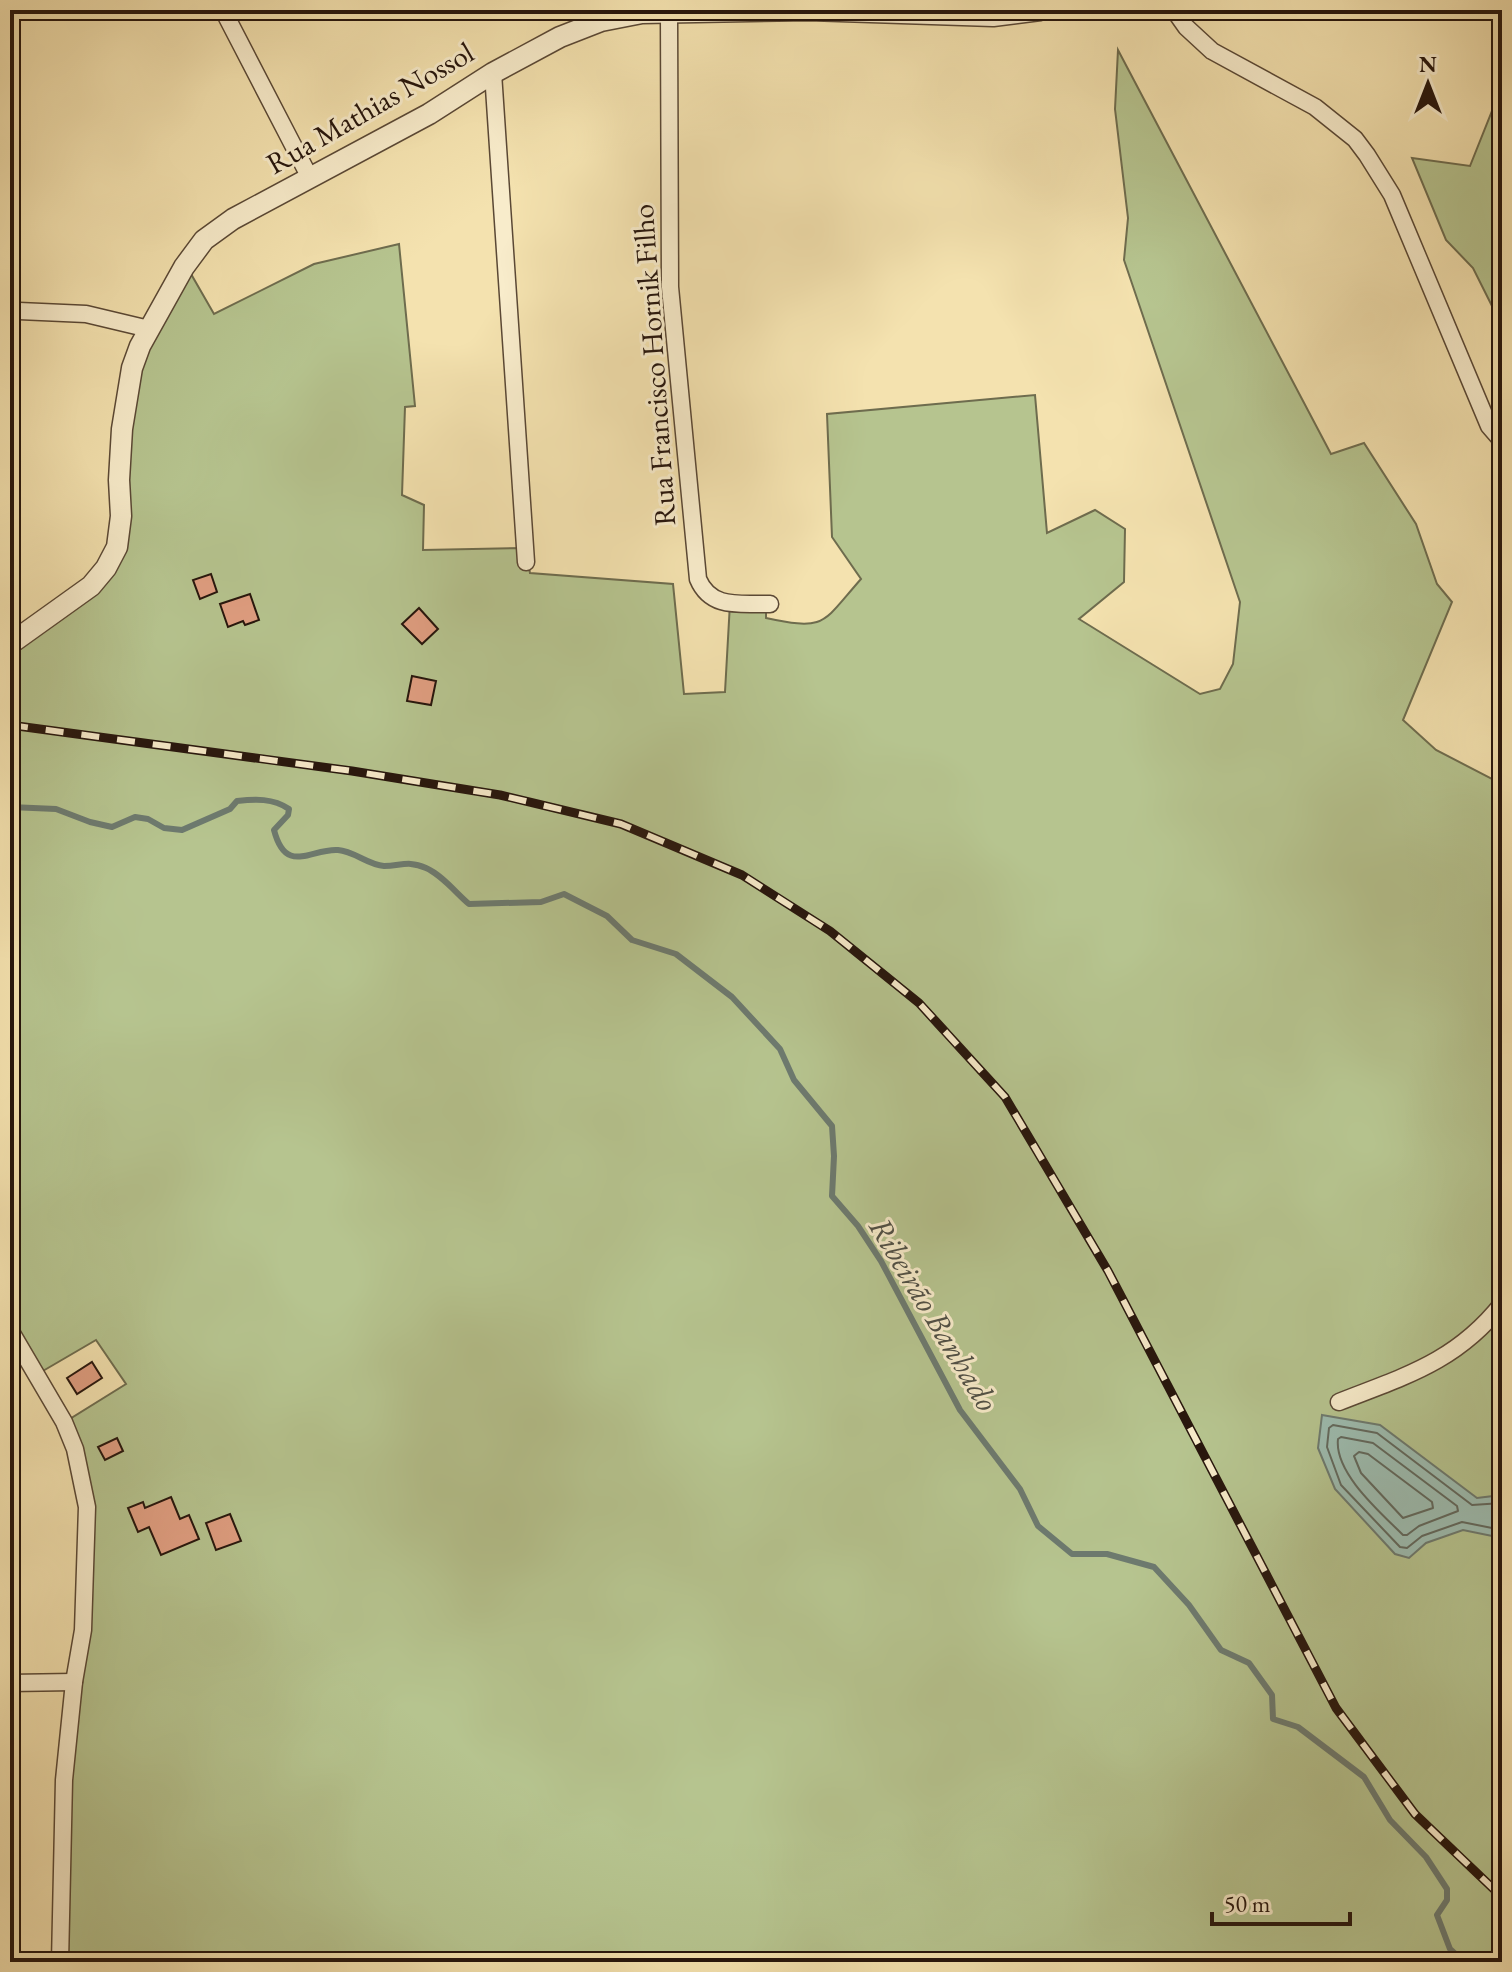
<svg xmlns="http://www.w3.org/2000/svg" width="1512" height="1972" viewBox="0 0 1512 1972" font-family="'EB Garamond',serif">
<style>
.green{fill:#b6c48f;stroke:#6e6c4e;stroke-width:2}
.water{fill:#9dbdb1;stroke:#6d7a6f;stroke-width:2}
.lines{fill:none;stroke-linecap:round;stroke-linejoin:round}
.shore{stroke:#62695e;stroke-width:2}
.stream{stroke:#6d7a6f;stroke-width:6}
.building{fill:#e09e81;stroke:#26150c;stroke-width:2}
.minor-casing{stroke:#5a4835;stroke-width:19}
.tertiary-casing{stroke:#5a4835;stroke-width:23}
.minor{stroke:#f8eccb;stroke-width:16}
.tertiary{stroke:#f8eccb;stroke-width:20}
.rail-casing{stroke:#26150c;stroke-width:9}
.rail{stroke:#f8eccb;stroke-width:6;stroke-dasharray:18;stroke-linecap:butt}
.labels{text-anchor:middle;stroke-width:6;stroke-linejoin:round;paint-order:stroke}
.street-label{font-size:30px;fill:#26150c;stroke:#f8eccb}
.water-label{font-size:32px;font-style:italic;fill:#505046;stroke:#f8eccb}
</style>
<rect width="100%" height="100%" fill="#f4e2af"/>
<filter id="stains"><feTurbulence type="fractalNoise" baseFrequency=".0025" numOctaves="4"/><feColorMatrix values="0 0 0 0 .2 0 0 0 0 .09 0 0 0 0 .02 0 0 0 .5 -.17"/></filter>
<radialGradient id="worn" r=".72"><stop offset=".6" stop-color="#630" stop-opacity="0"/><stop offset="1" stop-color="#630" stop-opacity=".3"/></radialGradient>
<g class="green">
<path d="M1118,50L1331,454L1364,443L1416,524L1437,584L1452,602L1403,720L1436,750L1502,784V867L1496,868L1502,899V1962H60L87,1508L65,1422L126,1384L96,1340L36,1375L10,1330V653C48,629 84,607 113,571L134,393L154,331L191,274L214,314L314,264L399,244L415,406L405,407L402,495L424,505L423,550L525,548L530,573L673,584L684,694L725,692L730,603L766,604V618C827,631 822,623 861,579L832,537L827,414L1035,395L1047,533L1095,510L1125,529L1124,582L1079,619L1200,694L1220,689L1233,664L1240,602L1124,260L1128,218L1115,109Z"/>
<path d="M1498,96L1502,98V326L1473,268L1446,240L1412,158L1470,166Z"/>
</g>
<path class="water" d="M1322,1415L1380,1425L1477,1498L1502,1495V1538L1463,1530L1426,1543L1409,1558L1395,1554L1335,1489L1318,1448Z"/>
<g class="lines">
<g class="shore">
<path d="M1341,1437L1373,1443L1457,1506L1458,1511L1419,1526L1407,1535H1403C1381,1513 1334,1473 1338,1439Z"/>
<path d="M1359,1452L1368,1454L1432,1502L1433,1508L1403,1518L1361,1473L1354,1456Z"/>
<path d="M1502,1503L1472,1505L1377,1433L1333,1425L1329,1428L1327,1447L1341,1485L1400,1547L1407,1548L1422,1536L1462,1522L1502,1530"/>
</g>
<path class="stream" d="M10,807L56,809L90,822L112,827L135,817L148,819L164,828L182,830L230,809L237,801C255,799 273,798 289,809L288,815L274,830C286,876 311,848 338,850C354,851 368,865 384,866C401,866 408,860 426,868C442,875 456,893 469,904L541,902L564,894L607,916L632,940L676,954L732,997L780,1049L794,1080L832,1126L834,1156L832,1196L858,1226L881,1261L960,1410L1020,1489L1038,1526L1072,1554H1107L1154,1567L1189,1605L1221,1650L1249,1663L1272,1695L1273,1719L1298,1727L1364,1777L1390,1820L1426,1857L1447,1889V1900L1437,1915L1450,1949L1464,1962"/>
</g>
<g class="building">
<path d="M211,574L217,592L200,599L193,580Z"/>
<path d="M250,594L259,620L245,625L243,621L228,627L220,604Z"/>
<path d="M419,608L438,629L422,644L402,624Z"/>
<path d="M412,676L436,681L431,705L407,701Z"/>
<path d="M92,1362L102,1378L77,1394L67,1378Z"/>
<path d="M117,1438L123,1451L105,1460L98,1447Z"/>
<path d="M171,1497L180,1519L189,1515L199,1539L161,1555L149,1527L138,1532L128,1508L143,1502L145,1508Z"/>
<path d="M230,1514L241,1541L216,1550L206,1523Z"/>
</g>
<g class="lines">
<g class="minor-casing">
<g id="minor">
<path d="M223,10L309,176"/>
<path d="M1174,10L1186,27L1212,51L1315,107L1355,139L1367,155L1392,195L1489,426L1502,441"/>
<path d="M669,14L670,287L698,579C711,610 741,603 770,604"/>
<path d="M493,73L526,562"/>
<path d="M19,311L86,314L149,329"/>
<path d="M10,1330L64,1422L75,1449L87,1507L83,1630L74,1682L64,1780L60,1962"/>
<path d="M1339,1402C1405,1376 1456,1362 1502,1304"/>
<path d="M10,1683L74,1682"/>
</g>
</g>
<g class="tertiary-casing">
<path id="tertiary" d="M10,644L91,586L106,568L117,547L121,516L119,480L122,429L132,368L140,346L184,267L204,240L233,219L429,114L493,73L560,37L601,21L642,13L809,10L993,16L1040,10"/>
</g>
<use href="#minor" class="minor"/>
<use href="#tertiary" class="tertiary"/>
<g class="rail-casing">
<path id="rail" d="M10,725L352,771L500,795L621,824L742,875L830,931L919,1003L1005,1097L1108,1271L1336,1708L1415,1814L1502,1897"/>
</g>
<use href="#rail" class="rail"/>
</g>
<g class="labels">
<g class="street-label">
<text transform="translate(370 108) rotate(-30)" y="10">Rua Mathias Nossol</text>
<text transform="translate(654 365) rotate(-94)" y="10">Rua Francisco Hornik Filho</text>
</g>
<g class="water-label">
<text transform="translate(934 1314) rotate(59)" y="11">Ribeirão Banhado</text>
</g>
</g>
<rect width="1512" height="1972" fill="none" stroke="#f4e2af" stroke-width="40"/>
<rect x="12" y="12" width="1488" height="1948" fill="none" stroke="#26150c" stroke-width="4"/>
<rect x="20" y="20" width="1472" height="1932" fill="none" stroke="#26150c" stroke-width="2"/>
<g transform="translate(1428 84)" stroke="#f8eccb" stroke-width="6" paint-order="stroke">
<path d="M0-6L14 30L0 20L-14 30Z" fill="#26150c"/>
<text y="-12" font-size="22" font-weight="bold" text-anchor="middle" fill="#26150c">N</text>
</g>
<path d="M1212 1912v12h138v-12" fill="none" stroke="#26150c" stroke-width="4"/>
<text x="1224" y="1912" font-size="24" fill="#26150c" stroke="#f8eccb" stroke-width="6" paint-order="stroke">50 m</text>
<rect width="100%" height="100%" filter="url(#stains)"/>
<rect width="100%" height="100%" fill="url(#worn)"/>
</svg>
